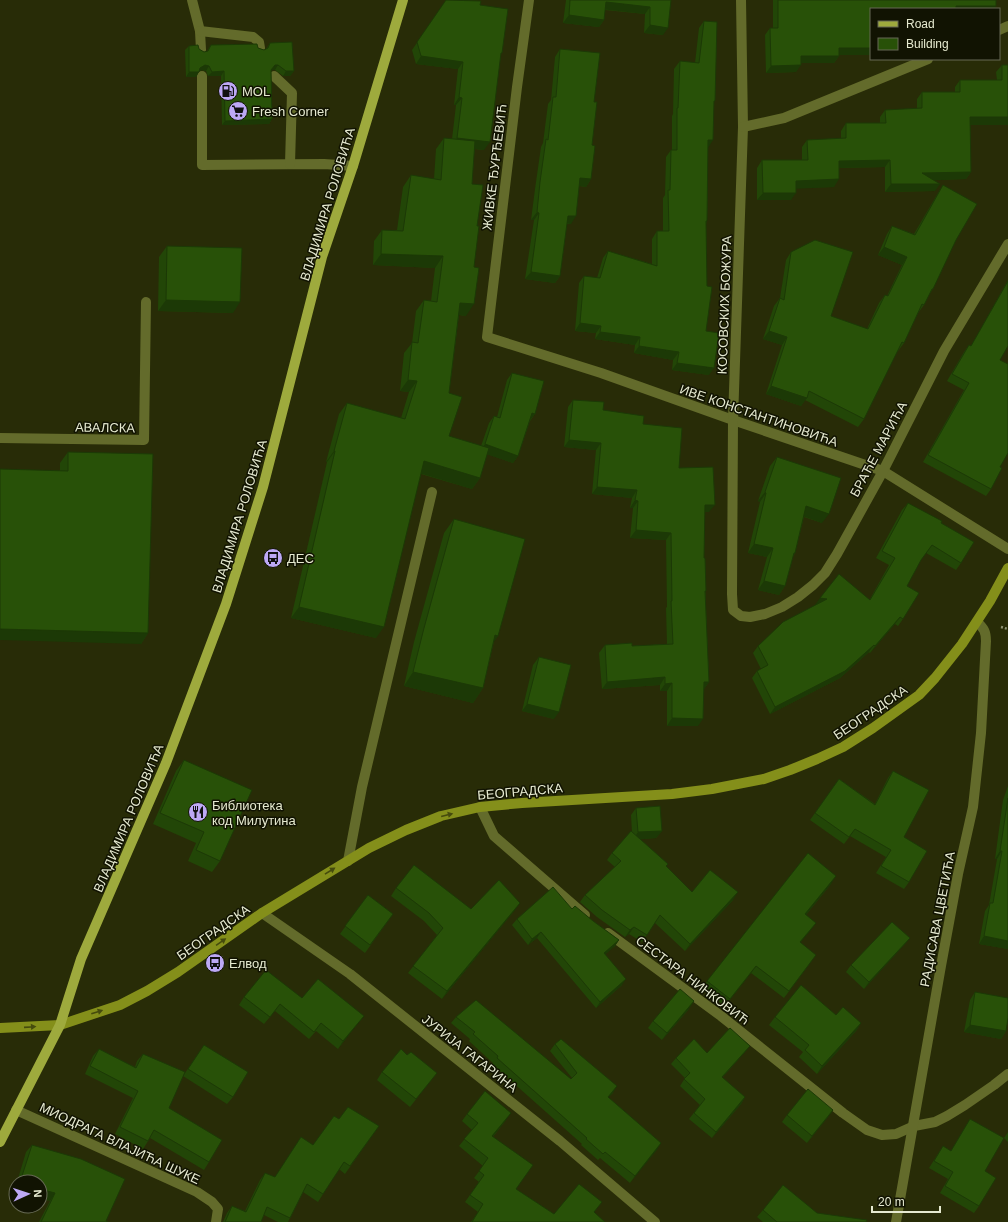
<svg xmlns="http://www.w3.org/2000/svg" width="1008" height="1222" viewBox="0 0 1008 1222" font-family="Arial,sans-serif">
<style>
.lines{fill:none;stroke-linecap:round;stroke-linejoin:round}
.path{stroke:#909475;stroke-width:2.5;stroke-dasharray:2 2;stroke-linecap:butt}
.lane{stroke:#636b2b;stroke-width:10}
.street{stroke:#636b2b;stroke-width:10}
.secondary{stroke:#848f1a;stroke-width:10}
.primary{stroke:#9eaa3d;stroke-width:10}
.wall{fill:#224607}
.shaded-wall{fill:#1c3906}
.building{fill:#285108;stroke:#1c3906}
.oneway{fill:#454b0d}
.labels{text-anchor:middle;stroke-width:3;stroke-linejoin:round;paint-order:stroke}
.poi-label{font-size:13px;fill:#e6ead0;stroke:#111302;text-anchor:start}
.street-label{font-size:13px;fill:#e6ead0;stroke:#111302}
</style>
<rect width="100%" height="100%" fill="#282c07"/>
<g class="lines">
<path class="path" d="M1001,627L1008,629"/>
<g class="lane">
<path d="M192,0L200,31L201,50"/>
<path d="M200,31L253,37L259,42L260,48"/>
<path d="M202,76V165L324,164L353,166"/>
<path d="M274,76L292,93L290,164"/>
<path d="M0,438L144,440L146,302"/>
<path d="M348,861L362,787L432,492"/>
<path d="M16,1110L197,1192L212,1202L218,1209L216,1222"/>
</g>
<g class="street">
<path d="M529,0L517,87L487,337L601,373L733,420L883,471L1008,549"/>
<path d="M741,0L743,127L733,420L732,594L733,610L741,616L750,617L765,614L782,607L798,597L813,585L825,573L837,554L883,471L944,351L1008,244"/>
<path d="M999,30L1008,26"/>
<path d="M743,127L784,118L928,59"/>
<path d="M480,807L494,836L585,915"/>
<path d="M262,913L350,974L560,1141L655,1222"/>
<path d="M608,933L721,1016L843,1113L867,1130L882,1135L896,1134L914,1126L935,1122L947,1116L965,1105L994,1085L1008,1074"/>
<path d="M896,1222L941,966L958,874L973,807L981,733L986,641C986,632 984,628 977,622"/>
</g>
<path class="secondary" d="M0,1028L60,1025L120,1005L147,991L178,972L262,913L369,848L406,830L441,816L480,807L522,803L672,794L712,789L764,779L790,770L817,759L843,747L873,728L919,695L935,678L962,644L990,601L1008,568"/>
<path class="primary" d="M0,1142L60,1025L81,959L166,763L226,604L263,487L322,257L353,166L403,0"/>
</g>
<g class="wall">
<path d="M446,0L480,5L500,55L484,150L474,149L472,184L477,226L466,316L459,315L449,393V436L481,446L489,423L494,416L497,417L507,380L512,373L535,414L530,421L518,456L513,463L487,454L480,478L472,489L421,474L376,638L291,618L327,462H326L339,414L347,403L401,418L409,392L400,391L404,353L412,343L416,311L424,300L431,301L435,268L373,265L374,241L382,230H397L403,187L411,175L434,179L436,149L444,138L452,139L456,105H454L458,69L416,64L412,50Z"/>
<path d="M566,0H671L663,35L644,33L645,14L605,10L604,20L599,27L563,23Z"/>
<path d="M773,0H996V6L994,9H871V55H839V56L834,63H801L796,72L766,73L765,35L770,28H773Z"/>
<path d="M704,21L714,103L708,148L707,221L706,224V331L709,375L672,370L673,360L634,353L635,345L595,339L596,333L575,331L579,283L584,276L597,278L603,258L608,251L652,264V239L657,231H663V198L665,195L666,157L671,150H672V116L673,114L674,69L680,61L695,63L699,28Z"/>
<path d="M270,43L294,71L290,76H283L275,70H272L271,71L272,119L269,124L222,125L221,76H208L206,71L202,70L199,71L196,77H186L185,50L189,46L204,52L207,51L211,45L258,48L264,50L266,49Z"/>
<path d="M560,49L594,102L592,145L591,179L586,187L579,186L571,224H567L560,276L555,283L525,279L534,220H531L535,189L541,147L543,143L548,104L551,100L555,57Z"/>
<path d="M1002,65H1008V125H970L971,172L966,179L933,180L935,191L885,192V167L839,168L834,187L796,188L791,200H757V168L762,160H802V147L807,140L841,138V131L846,123H880V117L885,110L917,109V99L922,92H955V87L960,80H997L996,72Z"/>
<path d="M943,185L956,240L933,289L928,296L924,305L918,313L904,343L898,351H897L864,419L858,427L805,400L801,406L766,394L782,345L763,339L774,306L780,298L786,260L791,252L831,316L867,329L879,303L885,295L887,296L902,265L878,255L887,234L892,226L914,234L938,193Z"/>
<path d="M167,246L233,313L158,311L159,257Z"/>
<path d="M1008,280V346L1000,360V467L991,489L986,496L923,462L964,390L947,381L964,352L969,345L971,346Z"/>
<path d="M573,400L603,410L643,424L679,468L709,512H704V558L709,682L704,689L698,726H667V691H660V685L602,689L599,653L605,645L632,646L667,644L666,608L667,607L666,540L630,538L633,508H630L632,498L592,494L596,450L564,447L568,407Z"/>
<path d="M68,452L148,633L141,644L60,471V463Z"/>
<path d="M777,457L822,523L804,517L795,553L793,557L785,586L779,595L758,590L767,557L748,553L760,502L758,501L770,466Z"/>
<path d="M908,503L941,523L961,563L956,570L926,553L920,561L907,586L903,619L898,626L895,624L870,653L869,652L840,678L770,714L752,678L757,671L761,669L753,653L758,646L816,605H815L870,599L889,565L876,558L902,510Z"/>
<path d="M454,519L498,636L494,641L483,688L473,703L404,686L414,642L444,533Z"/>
<path d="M539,657L554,719L522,711L533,665Z"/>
<path d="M184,760L220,861L212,872L188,861L196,843L153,824L176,771Z"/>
<path d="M893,771L904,837L909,882L904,889L876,873L886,857L850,836L844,844L810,820L839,779L875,804L888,778Z"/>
<path d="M1008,786V949L979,944L985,911L989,905L997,859H995L1003,800Z"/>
<path d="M636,808L662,831L656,838L640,839L668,864L666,867L692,892L733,900L685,951L655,923L642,942L629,934L625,937L597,917L580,902L585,895L615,867L607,860L612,853L632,833L631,815Z"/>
<path d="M831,884L806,915L816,923L800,943L811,962L784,998L751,973L725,1006L702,989L707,981Z"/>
<path d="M396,888L471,909L515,910L442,999L408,973L437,935L424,921L391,896Z"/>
<path d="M368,895L393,914L365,953L340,934Z"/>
<path d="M572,909L593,921L619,940L615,946L605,954L622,985L596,1008L537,938L528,945L512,925L517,919Z"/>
<path d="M910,938L904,945L864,989L846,972L851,965Z"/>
<path d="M975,992L1006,1031L1001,1039L964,1032L970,1000Z"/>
<path d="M244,997L302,998L358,1023L338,1049L316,1031L309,1039L275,1011L264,1024L239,1005Z"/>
<path d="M689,1009L662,1040L648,1028L653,1021Z"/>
<path d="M836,1015L861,1023L856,1031L817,1074L799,1057L803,1052L769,1025L775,1017Z"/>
<path d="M456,1017L571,1079L572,1078L550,1051L555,1044L613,1093L608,1097L661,1143L630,1183L600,1158L598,1160L581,1145L582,1144L492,1064L493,1063L469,1041L470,1039L451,1023Z"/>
<path d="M204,1045L233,1097L227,1104L183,1076Z"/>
<path d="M99,1049L135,1067L137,1061L143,1054L169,1108L209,1162L204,1170L150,1138L143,1149L115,1134L133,1098L85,1074L93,1056Z"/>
<path d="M745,1052L722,1078L745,1097L741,1104L712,1138L689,1119L700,1105L680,1086L685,1078L671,1064L676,1058L707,1053Z"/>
<path d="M382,1072L431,1080L410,1107L377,1080Z"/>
<path d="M833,1110L828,1117L807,1143L782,1122L787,1115Z"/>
<path d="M467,1114L506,1120L493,1137L516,1189L554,1214L594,1213L605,1222H471L478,1212L465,1202L479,1182L474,1178L483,1166L459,1146L472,1130L462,1121Z"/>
<path d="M339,1119L379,1126L345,1174L339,1169L318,1202L303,1192L288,1222H278L264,1215L261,1222H223L227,1213L232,1206L245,1211L260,1180L265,1173L275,1177L301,1137L313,1145Z"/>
<path d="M970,1119L985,1171L979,1206L974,1213L940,1193L948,1179L929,1168L943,1146L951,1151Z"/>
<path d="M1008,1132V1142L1004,1138Z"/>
<path d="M32,1145L106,1221L108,1222H39L50,1201L40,1198V1182H17L26,1152Z"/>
<path d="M763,1210L817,1213L866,1222H763L757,1217Z"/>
</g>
<g class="shaded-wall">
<path d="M606,2L650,7L645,14L601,9Z"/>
<path d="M956,6H996L994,9H954Z"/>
<path d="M569,15L604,20L599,27L563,23Z"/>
<path d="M650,25L668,28L663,35L644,33Z"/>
<path d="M839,48H871V55H834Z"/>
<path d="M421,56L463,62L458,69L416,64Z"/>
<path d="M801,56H839L834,63H796Z"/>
<path d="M205,65L209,66L206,71L202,70L197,72H199L196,77H186L189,72L200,68Z"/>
<path d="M275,65H278L275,70H272L268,74Z"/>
<path d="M801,65L796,72L766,73L771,66Z"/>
<path d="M224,71L221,76H208L212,72Z"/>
<path d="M286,71H294L290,76H283Z"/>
<path d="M459,97L462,98L456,105H454Z"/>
<path d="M970,117H1008V125H964Z"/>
<path d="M272,119L269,124L222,125L225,121Z"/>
<path d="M457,138L490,142L484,150L451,146Z"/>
<path d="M708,140H713L708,148Z"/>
<path d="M890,160L885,167L833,168L839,161Z"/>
<path d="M971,172L966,179L917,181L922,173Z"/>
<path d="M580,178L591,179L586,187L575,185Z"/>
<path d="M839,179L834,187L791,189L796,181Z"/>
<path d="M891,184H940L935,191L885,192Z"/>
<path d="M763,193H796L791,200H757Z"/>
<path d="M537,212L539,213L534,220H531Z"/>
<path d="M568,216H576L571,224L563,223Z"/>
<path d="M884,247L907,257L902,265L878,255Z"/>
<path d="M381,254L443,256L435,268L373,265Z"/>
<path d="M531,272L560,276L555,283L525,279Z"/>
<path d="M166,300L240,302L233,313L158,311Z"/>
<path d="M460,303L474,304L466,316L452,314Z"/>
<path d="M580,323L601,326L596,333L575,331Z"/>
<path d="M769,331L787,337L782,345L763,339Z"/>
<path d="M600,332L640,337L635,345L595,339Z"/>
<path d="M639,346L679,352L673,360L634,353Z"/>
<path d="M677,363L714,368L709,375L672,370Z"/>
<path d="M408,380L417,381L409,392L400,391Z"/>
<path d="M771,386L807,398L801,406L766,394Z"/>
<path d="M532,413L535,414L529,421Z"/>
<path d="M569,440L601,443L596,450L564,447Z"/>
<path d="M485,444L518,456L513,463L480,452Z"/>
<path d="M334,451H335L327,462H326Z"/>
<path d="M424,461L480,478L472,489L416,472Z"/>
<path d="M597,487L637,490L632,498L592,494Z"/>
<path d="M765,492L766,493L760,502L758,501Z"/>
<path d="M635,500L638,501L633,508H630Z"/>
<path d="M705,505H715L709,512H699Z"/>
<path d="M806,506L829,514L822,523L800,515Z"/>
<path d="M636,530L671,533L666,540L630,538Z"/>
<path d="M754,544L773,548L767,557L748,553Z"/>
<path d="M764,581L785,586L779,595L758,590Z"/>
<path d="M820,598L827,599L822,607L815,605Z"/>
<path d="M299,607L384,627L376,638L291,618Z"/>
<path d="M900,617L895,624L870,653L875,646Z"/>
<path d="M0,629L148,633L141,644L0,640Z"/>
<path d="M495,635L498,636L488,650Z"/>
<path d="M874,645L869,652L840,678L770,714L775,707Z"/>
<path d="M413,672L483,688L473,703L404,686Z"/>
<path d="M665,677L660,685L602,689L607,682Z"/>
<path d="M704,682H709L704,689L699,690Z"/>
<path d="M672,683L667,691H660L665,684Z"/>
<path d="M527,704L559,712L554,719L522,711Z"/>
<path d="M672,718L703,719L698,726H667Z"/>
<path d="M662,831L656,838L633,840L638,832Z"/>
<path d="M1000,851H1002L997,859H995Z"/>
<path d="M836,876L831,884L800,922L805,914Z"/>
<path d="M738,892L733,900L685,951L690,944Z"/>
<path d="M520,903L515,910L442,999L447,991Z"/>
<path d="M816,923L811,930L795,949L800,942Z"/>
<path d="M634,927L629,934L625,937L630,930Z"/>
<path d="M541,932L537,938L528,945L532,939Z"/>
<path d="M984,936L1008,941V949L979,944Z"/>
<path d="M910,938L904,945L864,989L869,982Z"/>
<path d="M619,940L615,946L600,959L604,953Z"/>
<path d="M756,966L751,973L725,1006L730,999Z"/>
<path d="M626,979L622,985L596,1008L600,1002Z"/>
<path d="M694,1001L689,1009L662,1040L667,1033Z"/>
<path d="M364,1016L358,1023L338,1049L343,1041Z"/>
<path d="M861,1023L856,1031L817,1074L822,1066Z"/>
<path d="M970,1025L1006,1031L1001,1039L964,1032Z"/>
<path d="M750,1046L745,1052L717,1083L722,1077Z"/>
<path d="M617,1086L613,1093L603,1103L608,1097Z"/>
<path d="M745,1097L741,1104L712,1138L716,1132Z"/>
<path d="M833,1110L828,1117L807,1143L812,1136Z"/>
<path d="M511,1113L506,1120L487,1144L492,1136Z"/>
<path d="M661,1143L657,1150L630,1183L635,1176Z"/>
<path d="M40,1189L55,1193L50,1201L40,1198Z"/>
</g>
<g class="building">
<path d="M446,0L481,1L480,5L508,9L502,53H501L490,142L457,138L462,98L459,97L463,62L421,56L417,42Z"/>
<path d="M570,0H671L668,28L650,25V7L606,2L604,20L569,15Z"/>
<path d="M778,0H996V6H956V9H871V48H839V56H801V65L771,66L770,28H778Z"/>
<path d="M704,21L717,22L715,101H714L713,140H708L707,221H706L707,286L712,287L706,331L719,333L714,368L677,363L679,352L639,346L640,337L600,332L601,326L580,323L584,276L600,278L608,251L657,266V231H669L668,190H670L671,150H677V108H678L680,61L699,63Z"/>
<path d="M292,42L294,71H286L278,65H275L271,70L272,119L225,121L224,71L212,72L209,66L205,65L200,68L199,72H189V46L198,45L199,49L204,52L208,51L211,45L257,44L258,48L264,50L268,48L270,43Z"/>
<path d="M560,49L600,53L594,102H597L592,145L595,146L591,179L580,178L576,216H568L560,276L531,272L539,213L537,212L540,182L546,139L548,140L553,97H556Z"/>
<path d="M1002,65H1008V117H970L971,172L922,173L940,184H891L890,160L839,161V179L796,181V193H763L762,160H808L807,140L846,138V123H886L885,110L922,108V92H960V80H1002Z"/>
<path d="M444,138L475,141L472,184L483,185L477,226H479L474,267L479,268L474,304L460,303L449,393L462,397L449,436L489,448L480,478L424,461L384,627L299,607L335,451H334L347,403L405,419L417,381L408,380L412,342L418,343L424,300L437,302L443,256L381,254L382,230L403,231L411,175L441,180Z"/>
<path d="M943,185L977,204L956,240L933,289H932L924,305L922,304L904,343L902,342L864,419L809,391L807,398L771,386L787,337L769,331L780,298L784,300L791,252L815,240L853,252L831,316L868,329L885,295L888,296L907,257L884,247L892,226L915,235Z"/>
<path d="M167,246L242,248L240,302L166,300Z"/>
<path d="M1008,281V346L1000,360L1008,364V453L1000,467L1002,468L991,489L928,455L969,383L952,374L969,345L971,346Z"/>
<path d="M512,373L544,381L535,414L532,413L518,456L485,444L494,416L500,418Z"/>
<path d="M573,400L604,402L603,410L644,416L643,424L682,428L679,468L713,467L715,505H705L704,558H705L706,591H705L709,682H704L703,719L672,718V683L665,684V677L607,682L605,645L632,643V646L673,644L671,601H672L671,533L636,530L638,501L635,500L637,490L597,487L601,443L569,440Z"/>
<path d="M68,452L153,454L148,633L0,629V469L68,471Z"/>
<path d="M777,457L841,478L829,514L806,506L795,553H794L785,586L764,581L773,548L754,544L766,493L765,492Z"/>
<path d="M908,503L942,521L941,523L974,542L961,563L932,545L921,560L907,586L919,593L903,619L900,617L875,646L874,645L845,671L775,707L757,671L768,665L758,646L783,622L827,599L820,598L839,574L870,600L895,558L882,551Z"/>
<path d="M454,519L525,539L498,636L495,635L483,688L413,672L424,628Z"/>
<path d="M539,657L571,665L559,712L527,704Z"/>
<path d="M184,760L252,790L220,861L196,850L204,832L160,813Z"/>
<path d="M893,771L929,790L904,837L927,851L909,882L881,866L891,850L855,829L849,837L815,813L839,779L875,805Z"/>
<path d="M1008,798V941L984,936L990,903H993L1002,851H1000Z"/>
<path d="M660,806L662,831L638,832L636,808Z"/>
<path d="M631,831L668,864L666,866L692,892L710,870L738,892L690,944L660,915L647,935L634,927L630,930L602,910L585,895L621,861L612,853Z"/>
<path d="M808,853L836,876L805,914L816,923L800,942L816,955L789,991L756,966L730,999L707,981Z"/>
<path d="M414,865L471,909L499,880L520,903L447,991L413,966L443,928L429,913L396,888Z"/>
<path d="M553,887L572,909L575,906L593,921L619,940L604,953L626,979L600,1002L541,932L532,939L517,919Z"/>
<path d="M368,895L393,914L370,945L345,926Z"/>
<path d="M892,922L910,938L869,982L851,965Z"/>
<path d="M266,970L302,998L318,979L364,1016L343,1041L321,1023L314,1032L280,1004L270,1017L244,997Z"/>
<path d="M801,985L836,1015L843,1007L861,1023L822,1066L805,1050L809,1045L775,1017Z"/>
<path d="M680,989L694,1001L667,1033L653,1021Z"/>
<path d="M975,992L1008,998V1018L1006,1031L970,1025Z"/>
<path d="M476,1000L571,1079L577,1073L555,1044L561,1039L617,1086L608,1097L661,1143L635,1176L605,1152L603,1154L586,1139L587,1138L497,1058L498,1056L473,1034L475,1032L456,1017Z"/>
<path d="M730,1028L750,1046L722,1077L745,1097L716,1132L694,1113L705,1099L684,1079L690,1073L676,1058L694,1039L707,1053Z"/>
<path d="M204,1045L248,1072L233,1097L188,1069Z"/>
<path d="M99,1049L136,1068L143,1054L185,1072L169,1108L222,1140L209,1162L154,1130L148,1141L120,1127L138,1091L90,1066Z"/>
<path d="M401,1049L407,1055L411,1052L437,1073L416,1099L382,1072Z"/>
<path d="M808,1089L833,1110L812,1136L787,1115Z"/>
<path d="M485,1091L511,1113L492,1136L533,1165L516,1189L554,1214L579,1184L602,1202L594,1212L605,1222H472L483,1204L470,1195L484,1175L479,1171L488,1158L464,1139L478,1123L467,1114Z"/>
<path d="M348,1107L379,1126L350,1166L344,1162L323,1194L307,1184L290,1218L267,1207L261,1222H225L232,1206L246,1212L265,1173L275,1177L301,1137L313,1145L334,1116L339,1119Z"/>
<path d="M970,1119L1004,1138L985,1171L996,1178L979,1206L945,1186L953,1172L934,1161L943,1146L951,1151Z"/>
<path d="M32,1145L81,1159L125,1179L106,1221L108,1222H41L55,1193L40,1189V1182H20Z"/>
<path d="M783,1185L817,1213L867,1220L866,1222H777L763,1210Z"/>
</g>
<defs><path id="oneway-solid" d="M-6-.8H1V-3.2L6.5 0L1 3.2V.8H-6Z"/></defs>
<g class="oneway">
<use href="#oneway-solid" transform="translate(447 815) rotate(-14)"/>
<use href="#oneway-solid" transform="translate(330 871) rotate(-32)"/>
<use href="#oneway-solid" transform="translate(221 942) rotate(-35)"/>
<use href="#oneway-solid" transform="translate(97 1012) rotate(-18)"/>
<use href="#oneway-solid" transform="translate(30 1027) rotate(-4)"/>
</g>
<defs>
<g id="fuel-disc" transform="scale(1)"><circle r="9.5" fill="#bda9f5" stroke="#111302"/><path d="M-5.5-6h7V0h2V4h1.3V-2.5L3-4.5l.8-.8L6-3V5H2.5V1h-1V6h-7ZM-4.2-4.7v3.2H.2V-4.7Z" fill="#111"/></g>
<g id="supermarket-disc" transform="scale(1)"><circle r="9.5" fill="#bda9f5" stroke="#111302"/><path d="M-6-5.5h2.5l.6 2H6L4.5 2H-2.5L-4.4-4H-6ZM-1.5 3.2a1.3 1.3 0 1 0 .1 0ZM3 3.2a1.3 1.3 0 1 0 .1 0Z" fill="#111"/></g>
<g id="bus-disc" transform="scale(1)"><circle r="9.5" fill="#bda9f5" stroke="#111302"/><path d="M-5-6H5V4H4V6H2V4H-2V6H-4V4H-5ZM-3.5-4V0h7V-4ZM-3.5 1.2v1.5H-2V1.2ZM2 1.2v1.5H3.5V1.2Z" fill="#111"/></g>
<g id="restaurant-disc" transform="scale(1)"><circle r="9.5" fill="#bda9f5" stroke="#111302"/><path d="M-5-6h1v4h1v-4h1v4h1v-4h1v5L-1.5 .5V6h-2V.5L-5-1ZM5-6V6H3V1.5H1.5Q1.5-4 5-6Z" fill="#111"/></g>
</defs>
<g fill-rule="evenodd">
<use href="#fuel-disc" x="228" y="91"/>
<use href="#supermarket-disc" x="238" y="111"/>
<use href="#bus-disc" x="273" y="558"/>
<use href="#restaurant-disc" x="198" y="812"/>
<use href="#bus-disc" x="215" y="963"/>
</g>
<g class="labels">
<g class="poi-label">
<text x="242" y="96">MOL</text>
<text x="252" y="116">Fresh Corner</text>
<text x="287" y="563">ДЕС</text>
<text x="212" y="810">Библиотека<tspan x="212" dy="15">код Милутина</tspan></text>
<text x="229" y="968">Елвод</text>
</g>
<g class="street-label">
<text transform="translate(494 167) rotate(-83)" y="5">ЖИВКЕ ЂУРЂЕВИЋ</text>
<text transform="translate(327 204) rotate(-73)" y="5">ВЛАДИМИРА РОЛОВИЋА</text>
<text transform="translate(724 305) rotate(-88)" y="5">КОСОВСКИХ БОЖУРА</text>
<text transform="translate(759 415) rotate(19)" y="5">ИВЕ КОНСТАНТИНОВИЋА</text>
<text transform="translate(105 427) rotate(1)" y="5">АВАЛСКА</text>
<text transform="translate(878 449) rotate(-62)" y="5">БРАЋЕ МАРИЋА</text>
<text transform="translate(239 516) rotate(-73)" y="5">ВЛАДИМИРА РОЛОВИЋА</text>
<text transform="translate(870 712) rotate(-34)" y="5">БЕОГРАДСКА</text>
<text transform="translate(520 791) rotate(-5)" y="5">БЕОГРАДСКА</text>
<text transform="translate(128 818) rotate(-67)" y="5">ВЛАДИМИРА РОЛОВИЋА</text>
<text transform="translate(937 919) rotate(-79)" y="5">РАДИСАВА ЦВЕТИЋА</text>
<text transform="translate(213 932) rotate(-35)" y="5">БЕОГРАДСКА</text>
<text transform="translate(693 980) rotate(37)" y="5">СЕСТАРА НИНКОВИЋ</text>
<text transform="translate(470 1053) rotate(38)" y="5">ЈУРИЈА ГАГАРИНА</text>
<text transform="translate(120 1143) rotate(25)" y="5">МИОДРАГА ВЛАЈИЋА ШУКЕ</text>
</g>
</g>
<rect x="870" y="8" width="130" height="52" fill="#111302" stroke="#666954"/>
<rect x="878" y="21" width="20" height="6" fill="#9eaa3d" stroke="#666954"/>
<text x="906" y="28" font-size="12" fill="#e6ead0">Road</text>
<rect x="878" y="38" width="20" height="12" fill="#285108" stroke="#666954"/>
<text x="906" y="48" font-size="12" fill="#e6ead0">Building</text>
<g transform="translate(28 1194) rotate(87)"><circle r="19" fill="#111302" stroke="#666954"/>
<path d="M0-3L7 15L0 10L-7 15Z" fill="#bda9f5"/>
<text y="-6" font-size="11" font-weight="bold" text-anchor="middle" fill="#e6ead0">N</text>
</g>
<path d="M872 1206v6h68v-6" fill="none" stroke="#e6ead0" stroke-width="2"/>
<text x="878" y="1206" font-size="12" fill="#e6ead0" stroke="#111302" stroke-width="3" paint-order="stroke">20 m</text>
</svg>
